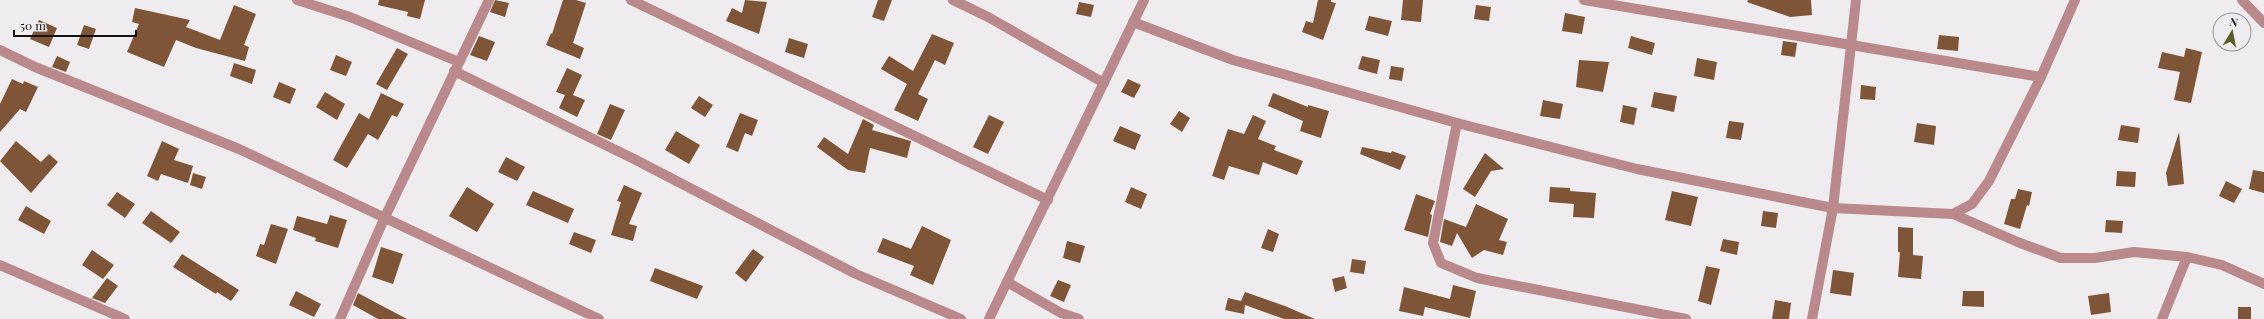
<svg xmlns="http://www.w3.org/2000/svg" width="2264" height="319" viewBox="0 0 2264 319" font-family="'Playfair Display',serif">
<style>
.building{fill:#7e5637}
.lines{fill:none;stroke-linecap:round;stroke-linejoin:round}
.minor{stroke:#b9898c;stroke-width:10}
</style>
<rect width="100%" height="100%" fill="#eeecef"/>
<g class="building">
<path d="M379,0H425L420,19L407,16L408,12L378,5Z"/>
<path d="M495,0L509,3L505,17L490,12Z"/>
<path d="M563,0H576L586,3L573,43L584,48L580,59L546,45L551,33L552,34Z"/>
<path d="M745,0L767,2L759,34L726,21L732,8L742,13Z"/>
<path d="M878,0H892L884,21L872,17Z"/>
<path d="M1318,0H1331V2L1336,3L1323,40L1302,32L1306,21L1313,23Z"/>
<path d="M1403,0H1423L1421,22L1401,20Z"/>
<path d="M1748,0H1811L1812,15L1790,17L1747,2Z"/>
<path d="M1079,2L1094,5L1091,17L1076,14Z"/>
<path d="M234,5L256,14L244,45L249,47L245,61L196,48L176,40L164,67L127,52L139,24L132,22L135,8L190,20L186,27L220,40Z"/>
<path d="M1476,5L1491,7L1489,21L1474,19Z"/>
<path d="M1565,13L1585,17L1582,34L1562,31Z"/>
<path d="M1369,16L1392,21L1388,36L1365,30Z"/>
<path d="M39,20L57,28L49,47L30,39Z"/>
<path d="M84,25L96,29L89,49L77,45Z"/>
<path d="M932,34L954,43L945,65L935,60L918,94L928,99L918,121L894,110L907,84L881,69L889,56L913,71Z"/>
<path d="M1939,35L1959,37L1958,51L1937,49Z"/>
<path d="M479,36L495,42L487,61L470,55Z"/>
<path d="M1631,36L1655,43L1652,55L1628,48Z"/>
<path d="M789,38L808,44L804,58L785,52Z"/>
<path d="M1783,41L1797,43L1795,57L1781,55Z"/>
<path d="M397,48L408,54L387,90L376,84Z"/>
<path d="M2186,48L2202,52L2191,103L2174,100L2180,72L2158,68L2162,52L2184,57Z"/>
<path d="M336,55L352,62L346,76L330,70Z"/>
<path d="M57,56L70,62L66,72L52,67Z"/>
<path d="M1362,56L1380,60L1377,74L1358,69Z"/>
<path d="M1697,58L1717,62L1714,80L1694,76Z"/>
<path d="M1579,60L1609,62L1603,92L1576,87Z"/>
<path d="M234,63L256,70L252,84L230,76Z"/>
<path d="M1391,66L1404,68L1402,81L1389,79Z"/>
<path d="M567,68L582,75L573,95L585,100L577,117L559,108L565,95L556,92Z"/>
<path d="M12,79L23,84L24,81L38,87L26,112L20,109L0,132V104Z"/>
<path d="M1128,79L1141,85L1134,98L1121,92Z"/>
<path d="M279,82L296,89L290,104L273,97Z"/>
<path d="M1861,85L1876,87L1875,100L1860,99Z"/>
<path d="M325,92L345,104L337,120L316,107Z"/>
<path d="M1654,92L1677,96L1674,112L1651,107Z"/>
<path d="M381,93L404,104L397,117L392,115L378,140L368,134L347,168L333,160L359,113L369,119Z"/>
<path d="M1273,93L1308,107V105L1329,111L1321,138L1300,131L1303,121L1268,106Z"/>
<path d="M699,96L713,105L705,117L691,108Z"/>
<path d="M1543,100L1563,104L1560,119L1540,116Z"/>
<path d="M610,104L625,110L611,140L597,134Z"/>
<path d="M1623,105L1637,108L1634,125L1620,122Z"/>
<path d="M1179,111L1190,118L1182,132L1170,124Z"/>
<path d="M740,113L758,120L752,136L745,133L738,152L726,147Z"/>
<path d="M989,115L1004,122L988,154L973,147Z"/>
<path d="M1253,115L1266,121L1258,139L1276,146L1274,150L1303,161L1297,175L1263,162L1259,175L1229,166L1224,180L1212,176L1228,129L1244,134Z"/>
<path d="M863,119L874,125L872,130L911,141L907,158L870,148L865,173L848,170L817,147L824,137L848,154Z"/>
<path d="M1729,121L1744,123L1741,140L1726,138Z"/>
<path d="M1917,123L1936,126L1934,145L1914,142Z"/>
<path d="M2121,125L2140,128L2138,143L2118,140Z"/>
<path d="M1120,126L1141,135L1135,150L1113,141Z"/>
<path d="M676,131L700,145L689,164L665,150Z"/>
<path d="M2179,132L2184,184L2168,186L2166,173Z"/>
<path d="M16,141L41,162L49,154L58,162L31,193L0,161Z"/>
<path d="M162,141L179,149L174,160L193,166L188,183L161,174L158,181L147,176Z"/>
<path d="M1362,147L1391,153L1392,151L1406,156L1400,170L1360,154Z"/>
<path d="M1485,153L1504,169L1491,171L1475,197L1463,189Z"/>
<path d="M506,157L525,167L517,181L498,172Z"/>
<path d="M2253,170L2264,172V193L2249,189Z"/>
<path d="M2117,171L2136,172L2135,187L2116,186Z"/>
<path d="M193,173L206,177L202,189L190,185Z"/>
<path d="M2226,181L2242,189L2234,203L2219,196Z"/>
<path d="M624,185L642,193L629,224L637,226L633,241L611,235L621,202L617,201Z"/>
<path d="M467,187L494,204L477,232L449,216Z"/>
<path d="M1131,187L1147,194L1141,209L1125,202Z"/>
<path d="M1550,187L1570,188V191L1596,193L1594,218L1573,217L1574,204L1549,202Z"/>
<path d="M2018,189L2032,192L2029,206L2027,205L2020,229L2004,224L2011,199H2015Z"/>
<path d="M533,191L574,209L568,223L526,205Z"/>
<path d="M1672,191L1698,197L1691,226L1665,220Z"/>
<path d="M117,192L135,204L125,218L107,205Z"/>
<path d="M1416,194L1435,201L1430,214L1432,215L1428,237L1404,230Z"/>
<path d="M1476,204L1508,219L1499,240L1507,242L1503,255L1484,250L1472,258L1457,233L1452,246L1440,242L1444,219L1466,227Z"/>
<path d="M26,206L51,221L44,234L18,220Z"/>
<path d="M151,211L180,232L171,243L142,223Z"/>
<path d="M1763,211L1778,213L1776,228L1761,226Z"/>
<path d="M330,215L347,220L338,248L315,241L316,238L293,230L297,216L327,224Z"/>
<path d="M2106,220L2123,221L2122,233L2105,232Z"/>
<path d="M271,224L288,229L276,264L256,256L260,244L264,245Z"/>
<path d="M922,226L951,240L933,285L910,275L914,266L877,252L883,238L911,249Z"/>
<path d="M1898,227L1913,228V255L1923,256L1921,279L1898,277L1900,252H1898Z"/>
<path d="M1268,229L1279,234L1273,252L1261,248Z"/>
<path d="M574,232L596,240L591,253L569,244Z"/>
<path d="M1723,239L1739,242L1737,255L1720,251Z"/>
<path d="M1067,241L1085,246L1080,263L1063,258Z"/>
<path d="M381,247L403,254L393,284L372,277Z"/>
<path d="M753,249L764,257L746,282L735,273Z"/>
<path d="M92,250L114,265L103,279L82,265Z"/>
<path d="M182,254L239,290L231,301L217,292L216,294L173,267Z"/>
<path d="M1352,259L1366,261L1364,274L1350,272Z"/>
<path d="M1706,266L1720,269L1711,305L1698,301Z"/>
<path d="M655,268L703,286L697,299L650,281Z"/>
<path d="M1833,270L1854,273L1851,296L1830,293Z"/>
<path d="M1344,276L1347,288L1335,292L1332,279Z"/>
<path d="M107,278L118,286L105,303L92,298Z"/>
<path d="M1058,280L1071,285L1064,302L1050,296Z"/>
<path d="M1453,285L1476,291L1470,318L1425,307L1423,316L1399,311L1404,287L1450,299Z"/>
<path d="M296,291L321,304L314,317L289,305Z"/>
<path d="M1963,291H1984V307L1962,306Z"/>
<path d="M1245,292L1285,306L1315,319H1284L1245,305L1244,314L1225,310L1228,298L1241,301Z"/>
<path d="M358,293L371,300L407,319H378L353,305Z"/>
<path d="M2109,293L2111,312L2091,315L2088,296Z"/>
<path d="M1775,300L1791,303L1789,319H1772Z"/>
<rect x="2238" y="307" width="13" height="12"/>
</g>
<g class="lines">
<g class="minor">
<path d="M297,0L350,17L459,62"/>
<path d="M631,0L1048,200"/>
<path d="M953,0L988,17L1104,83"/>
<path d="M1584,0L2041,77"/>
<path d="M2242,0L2264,23"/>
<path d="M1133,22L1233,60L1457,123L1637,169L1833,208L1953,214L1972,204L1989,181L2041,77L2075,0"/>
<path d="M0,50L35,67L239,149L599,319"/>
<path d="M454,71L634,159L856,274L961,319"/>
<path d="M1457,123L1433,243L1441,263L1477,278L1686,319"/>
<path d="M1953,214L2020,243L2061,258H2095L2134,252L2187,257L2222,265L2264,284"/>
<path d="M0,265L125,319"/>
<path d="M1007,282L1061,313L1079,319"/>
<path d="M340,319L384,219L489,0"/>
<path d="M989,319L1144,0"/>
<path d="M1812,319L1833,208L1856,0"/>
<path d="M2162,319L2187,257"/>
</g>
</g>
<g transform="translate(2232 32) rotate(10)"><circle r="19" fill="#eeecef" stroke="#969497"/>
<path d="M0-3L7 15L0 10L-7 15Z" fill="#5a5d2a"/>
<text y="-6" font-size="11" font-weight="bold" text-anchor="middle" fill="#121113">N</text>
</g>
<path d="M14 30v6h122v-6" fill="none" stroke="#121113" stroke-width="2"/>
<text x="20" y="30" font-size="12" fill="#121113" stroke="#eeecef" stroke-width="3" paint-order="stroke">50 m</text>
</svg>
